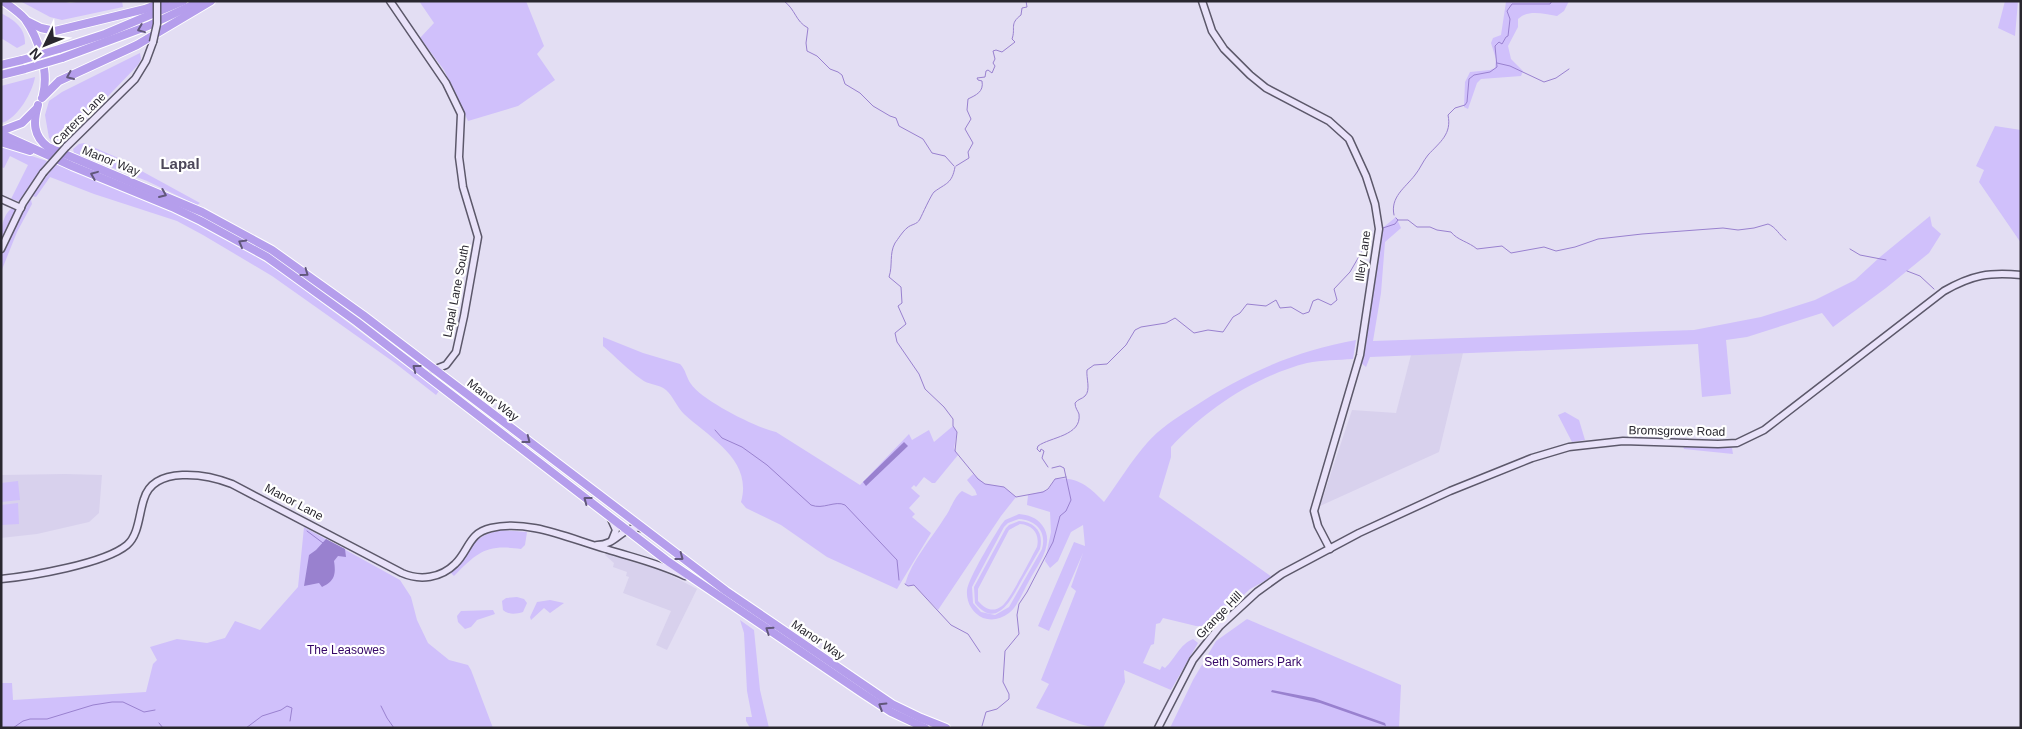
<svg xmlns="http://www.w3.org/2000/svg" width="2022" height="729" viewBox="0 0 2022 729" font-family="Helvetica,sans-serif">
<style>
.built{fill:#d8d1ed}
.green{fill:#d0c0fb;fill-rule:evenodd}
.water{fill:#9981cf}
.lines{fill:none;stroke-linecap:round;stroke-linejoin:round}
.stream{stroke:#9981cf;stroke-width:1}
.secondary-casing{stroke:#5c586a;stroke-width:9}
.highway-casing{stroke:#fff;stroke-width:10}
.secondary{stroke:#e9e2f9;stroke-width:6}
.highway{stroke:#b59eec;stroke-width:8}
.secondary-bridge-casing{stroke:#5c586a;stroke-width:9;stroke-linecap:butt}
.highway-bridge-casing{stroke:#fff;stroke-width:10;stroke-linecap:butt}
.secondary-bridge{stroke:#e9e2f9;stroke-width:6}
.highway-bridge{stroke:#b59eec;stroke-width:8}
.oneway{stroke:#61577b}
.labels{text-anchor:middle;stroke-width:4.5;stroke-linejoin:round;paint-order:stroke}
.street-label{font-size:12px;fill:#29272f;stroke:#fff}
.park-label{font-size:12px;fill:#350667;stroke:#fff}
.quarter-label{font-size:15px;font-weight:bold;fill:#4d485a;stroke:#fff}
</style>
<rect width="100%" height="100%" fill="#e3def3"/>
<g class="built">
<path d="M1463,353L1439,452L1320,506L1352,410L1396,413L1411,355Z"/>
<path d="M65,474L102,475L99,513L89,522L37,534L1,538V475Z"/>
<path d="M606,554L661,570L697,589L667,650L656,645L671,611L623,593L629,577L626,576L627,572L613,567L614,563L605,555Z"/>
</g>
<g class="green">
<path d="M20,1H62L70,3L83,1H122L123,7L62,20L50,17Z"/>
<path d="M419,1H526L544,46L537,54L555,80L518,106L468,121L444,70L420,38L434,23Z"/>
<path d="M1569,1L1564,11L1557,16C1543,14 1529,9 1518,19V27L1508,46L1511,59L1523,71L1521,76L1481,79L1477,83L1468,109L1464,107L1465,82L1470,72L1490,70L1495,68L1496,59L1491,43L1493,38L1501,35L1506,2Z"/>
<path d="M2005,1H2018L2015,36L1998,28Z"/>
<path d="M1,13C15,21 25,27 25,44L17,48L1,38Z"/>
<path d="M140,53L141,59L138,65L62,144L59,146L49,138L45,115L49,101L62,92Z"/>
<path d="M35,77C33,91 17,120 1,123V86Z"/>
<path d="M1995,126L2021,130V243L1979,182L1984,170L1976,166Z"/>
<path d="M84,143L116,157L200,203L197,205L147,181L74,153L73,149L79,144Z"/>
<path d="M1,146L47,161L19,201L11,199L28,165L10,156L4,168L1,167Z"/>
<path d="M56,163L179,214L241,247L281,272L439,391L436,395L395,363L272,276L203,235L177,221L94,194L50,177L36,197L32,196Z"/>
<path d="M29,200H31L32,204L17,232L1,272V256Z"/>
<path d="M12,208L15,210V215L1,244C1,231 1,217 12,208Z"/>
<path d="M1930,216L1932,226L1941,234L1929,253L1886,288L1833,327L1822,313L1747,337L1726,340L1731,394L1702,397L1698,344L1370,357L1366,367L1361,363L1380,230L1396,217L1401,228L1385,242L1381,293L1373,341L1694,330L1761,317L1815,300L1855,280L1880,257Z"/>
<path d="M603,337L643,353L680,364C686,370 686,377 691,384C701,400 757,428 776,432L860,485L909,434L912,440L929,430L934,442L953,426L957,432L954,448L958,455L935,483H932L924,477L916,487L914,485L911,488L920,496L909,508L915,514L912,517L931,533L897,589L827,557L781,525L746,508L741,502C753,460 710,438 684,414C677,407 673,396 666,390C659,384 648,385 641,379C628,370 616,357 603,346Z"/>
<path d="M1356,340L1353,359C1338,360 1322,360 1307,363C1256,376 1206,409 1171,447V457L1159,497L1272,577L1250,589L1211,626H1196L1163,618L1160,623L1156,624L1154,644L1151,645L1143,663L1160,670L1162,666L1165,668C1176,658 1179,645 1193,639L1198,643L1171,690L1124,670L1125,682L1103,728C1082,728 1057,715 1036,708L1049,684L1041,680L1076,591L1071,587L1083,553L1049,631L1038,626L1074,542L1085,546L1083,525L1071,532L1058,561L1050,568L1045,561L1051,532L1050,512L1027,505L1028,495L1048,490L1055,479C1077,476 1090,487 1104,502C1118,483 1131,461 1147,443C1159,429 1176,418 1192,408C1243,374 1295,351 1356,340Z"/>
<path d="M1565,412L1579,420L1585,440L1572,442L1558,415Z"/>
<path d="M1683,446L1732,448L1733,454L1684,449Z"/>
<path d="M973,474L985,484L1004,487L1016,497L1001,516L938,610L914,585L908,586L905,584C912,560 932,538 945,517C951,509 954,497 962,491L972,496L977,495L975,490L967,480Z"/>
<path d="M18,481L20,500L1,502V483Z"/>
<path d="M18,503L19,524L1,525V505Z"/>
<path d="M1019,514C1028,515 1036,517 1042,525C1056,543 1038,564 1029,581C1023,591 1018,606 1009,613C1001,619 992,621 983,618C972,613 966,602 967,590C969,577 993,538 1001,525L1005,520ZM1019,519C1036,520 1047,532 1042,549L1009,607L995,615L981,612L973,603L972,587L1004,527L1008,523Z"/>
<path d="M1019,521C1035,522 1044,532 1040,549C1034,559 1028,570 1022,580C1012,598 997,631 975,603L974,587L1006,528L1009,525ZM1020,524C1033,525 1040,534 1037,547C1031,558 1010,600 1002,606C993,613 985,609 978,601V589L1009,530Z"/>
<path d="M304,527L400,580L411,597L417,620L428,643L449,660L468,665L471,670L493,728H1V683H12L13,700L146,692L153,664L157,660L150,647L177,639L207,643L225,638L235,621L260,630L298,587Z"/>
<path d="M501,530L527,532L525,545L521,549C486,544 478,552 454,576L451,573C471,552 468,537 501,530Z"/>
<path d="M517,597L524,599L527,603L523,612C516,614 509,615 503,610L502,601L506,598Z"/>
<path d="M550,600L564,603L550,613L544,608L531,620L530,617L537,602Z"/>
<path d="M493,610L495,614L477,620L471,627L465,629L458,622L457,616L461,611Z"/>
<path d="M1247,619L1401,685L1399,728H1170L1193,680L1216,641Z"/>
<path d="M740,620L754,630L760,690L769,728H750L746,721V717H752L747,691L744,633Z"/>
</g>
<g class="water">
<path d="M904,442L908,446L866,486L863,482Z"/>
<path d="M326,539L345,549L346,557L338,556L334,561C336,574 335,581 322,587L319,583L304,586L309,555L316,550Z"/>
<path d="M1272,690L1314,698L1385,723L1386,726L1320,703L1271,692Z"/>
</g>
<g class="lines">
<g class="stream">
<path d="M784,1C796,10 795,21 808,28L806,43L807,51L817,56L830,69L838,72L842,75L845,84L860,93L873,106L890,116L896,118L899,126L923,139L932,153L945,156L954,166"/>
<path d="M1497,63L1510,66L1544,82L1556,78L1569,69"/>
<path d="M956,166L969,158L968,152L973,143L965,129L971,119L967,110L968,99C976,95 984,92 982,81L978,80L977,78L985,77L986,71L988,70L992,73L995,66L993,63L995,59L993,51L996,50L1002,52L1015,42L1012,39C1016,28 1009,24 1021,15L1022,8L1027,7L1026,1"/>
<path d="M955,167C952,184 946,183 934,192C931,195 922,215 920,219C917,225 911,224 907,228C903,231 898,239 895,243C889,254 893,265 889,277L901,287L902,303L898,306L906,324L895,333L897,342L919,374L925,389L944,407L953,419V426L957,432L955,451L978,479L985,484L1004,487L1016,497L1043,492L1048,489L1055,479L1066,477"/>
<path d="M1394,215C1390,197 1405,188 1415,175C1420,169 1423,161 1428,155C1440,142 1452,134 1448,115L1455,108L1465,105L1467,102L1469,79L1474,75L1490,72L1497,67L1495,46L1499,42L1502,44L1506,37L1508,36L1510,19L1507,11L1512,4H1550L1552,1"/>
<path d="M1398,220H1408L1417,227H1430L1437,230L1451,232C1457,240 1469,242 1477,249L1502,246L1511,253L1544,247L1556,251L1575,247L1598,239L1642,234L1723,228L1738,230L1754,228L1768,224C1776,227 1779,235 1786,240"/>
<path d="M1383,228L1395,224L1398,220L1396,218"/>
<path d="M1850,249L1860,255L1886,260"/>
<path d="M1907,271L1920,276L1934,289"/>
<path d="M715,430L722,438L742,447L767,465L811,505C823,510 835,500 845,505L897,560L899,580"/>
<path d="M1048,467L1042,458L1044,451L1041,449L1040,452L1037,449L1038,446C1050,437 1082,436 1079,414C1078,411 1075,408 1075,403C1078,399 1082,399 1085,396C1091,390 1086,378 1087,370L1094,365L1107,364L1126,345L1135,330L1141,327L1166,323L1175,318L1194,333L1208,330L1223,332L1233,317L1240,313L1247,304L1266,306L1276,300L1280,308L1291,307L1303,314L1309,312L1313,301L1318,299L1331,305L1337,300L1334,289L1350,272L1372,234"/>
<path d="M307,531L323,543"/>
<path d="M905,584L908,586L914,585L951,625L968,634L980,652"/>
<path d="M381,706L387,718L394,728"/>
<path d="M159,723L163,728"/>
<path d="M982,726L986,712L997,709L1009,699V694L1003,682L1005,651L1019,634L1017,615L1019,604L1027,592L1053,542L1060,516L1066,511L1071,500L1064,468L1060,466L1052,468"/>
<path d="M13,728L23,721L30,719H47L93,705L112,702H123L144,712L155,710"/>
<path d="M246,728L262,716L281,710L287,706L292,708L290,721"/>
</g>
<g class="secondary-casing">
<g id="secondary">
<path d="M390,1L446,83L461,114L459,157L463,187L478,237L464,316L456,352L446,365L433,370"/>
<path d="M1202,1L1212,31L1224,49L1250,75L1266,88L1329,121L1349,139L1366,176L1375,204L1379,229L1360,355L1314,511L1318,526L1330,549"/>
<path d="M66,147L135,79L146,61L153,42"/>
<path d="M1,199L21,208"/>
<path d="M1,249L23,203L43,173"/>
<path d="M611,519L616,530L612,540"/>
<path d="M597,545C618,545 621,525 642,528"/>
<path d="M1,579C31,576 104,564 127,545C139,535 139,513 144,499C154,465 207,474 232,484L402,573C420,581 441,578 455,564C469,551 468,533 491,528C529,519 570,539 606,549C634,558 658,563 685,576"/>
<path d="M1158,728L1193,660L1220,626L1257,592L1282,574L1359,533L1450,491L1532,458L1569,447L1623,441L1718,444L1737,443L1764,430L1944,291C1972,275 1989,272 2021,275"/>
</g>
</g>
<g class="highway-casing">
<g id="highway">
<path d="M3,1C11,7 19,12 25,19C39,39 49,71 43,95"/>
<path d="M27,21L41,28L55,31L145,9L166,1"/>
<path d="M59,49L105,34L183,1"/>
<path d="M62,58L148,26L201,1"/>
<path d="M1,65L22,60"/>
<path d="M1,75L25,69"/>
<path d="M42,98L59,81L137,45L211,1"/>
<path d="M38,105C33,122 33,136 48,147L202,212L272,250L363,315L726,591L892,704L921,718L946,728"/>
<path d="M1,131L22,123L35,110"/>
<path d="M1,134L72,166L172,207L201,221L267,257L357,322L666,560L862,693L891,712L925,728"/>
<path d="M1,142L30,151"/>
</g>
</g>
<use href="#secondary" class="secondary"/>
<use href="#highway" class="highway"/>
<g class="secondary-bridge-casing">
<g id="secondary-bridge">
<path d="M153,42L157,24V1"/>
<path d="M43,173L66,147"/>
</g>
</g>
<g class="highway-bridge-casing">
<g id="highway-bridge">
<path d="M22,60L59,49"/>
<path d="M25,69L62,58"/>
</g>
</g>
<use href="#secondary-bridge" class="secondary-bridge"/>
<use href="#highway-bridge" class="highway-bridge"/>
</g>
<defs><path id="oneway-chevron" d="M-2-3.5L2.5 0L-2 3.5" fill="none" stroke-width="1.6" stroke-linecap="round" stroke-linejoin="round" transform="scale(1.25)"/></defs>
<g class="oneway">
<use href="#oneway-chevron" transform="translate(141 29) rotate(158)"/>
<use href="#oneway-chevron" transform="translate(70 76) rotate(156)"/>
<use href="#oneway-chevron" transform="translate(94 175) rotate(-158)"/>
<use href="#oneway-chevron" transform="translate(163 194) rotate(23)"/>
<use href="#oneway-chevron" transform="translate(242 243) rotate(-150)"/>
<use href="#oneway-chevron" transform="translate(305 273) rotate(36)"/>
<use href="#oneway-chevron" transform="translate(416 368) rotate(-142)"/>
<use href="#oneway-chevron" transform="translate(527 440) rotate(38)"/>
<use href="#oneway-chevron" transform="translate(587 500) rotate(-143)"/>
<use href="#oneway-chevron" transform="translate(680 557) rotate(37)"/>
<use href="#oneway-chevron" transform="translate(769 630) rotate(-146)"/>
<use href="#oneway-chevron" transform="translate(882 706) rotate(-148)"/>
</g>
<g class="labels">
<g class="street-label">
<text transform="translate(79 119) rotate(-45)" y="4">Carters Lane</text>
<text transform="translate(111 161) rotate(22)" y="4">Manor Way</text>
<text transform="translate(1363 256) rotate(-82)" y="4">Illey Lane</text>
<text transform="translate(456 291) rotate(-79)" y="4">Lapal Lane South</text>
<text transform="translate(493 400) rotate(37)" y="4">Manor Way</text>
<text transform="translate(1677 431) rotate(1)" y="4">Bromsgrove Road</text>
<text transform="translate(294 502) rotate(28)" y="4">Manor Lane</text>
<text transform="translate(1219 615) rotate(-46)" y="4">Grange Hill</text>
<text transform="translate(818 640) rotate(34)" y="4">Manor Way</text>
</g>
<g class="park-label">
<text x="346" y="654">The Leasowes</text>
<text x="1253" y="666">Seth Somers Park</text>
</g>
<g class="quarter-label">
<text x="180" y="169">Lapal</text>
</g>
</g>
<rect width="2022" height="729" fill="none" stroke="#29272f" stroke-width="5"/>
<g transform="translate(45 45) rotate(227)" stroke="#ffffff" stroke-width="4" paint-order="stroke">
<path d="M0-4L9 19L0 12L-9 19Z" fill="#29272f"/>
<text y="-8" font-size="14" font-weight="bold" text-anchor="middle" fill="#29272f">N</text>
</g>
</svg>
